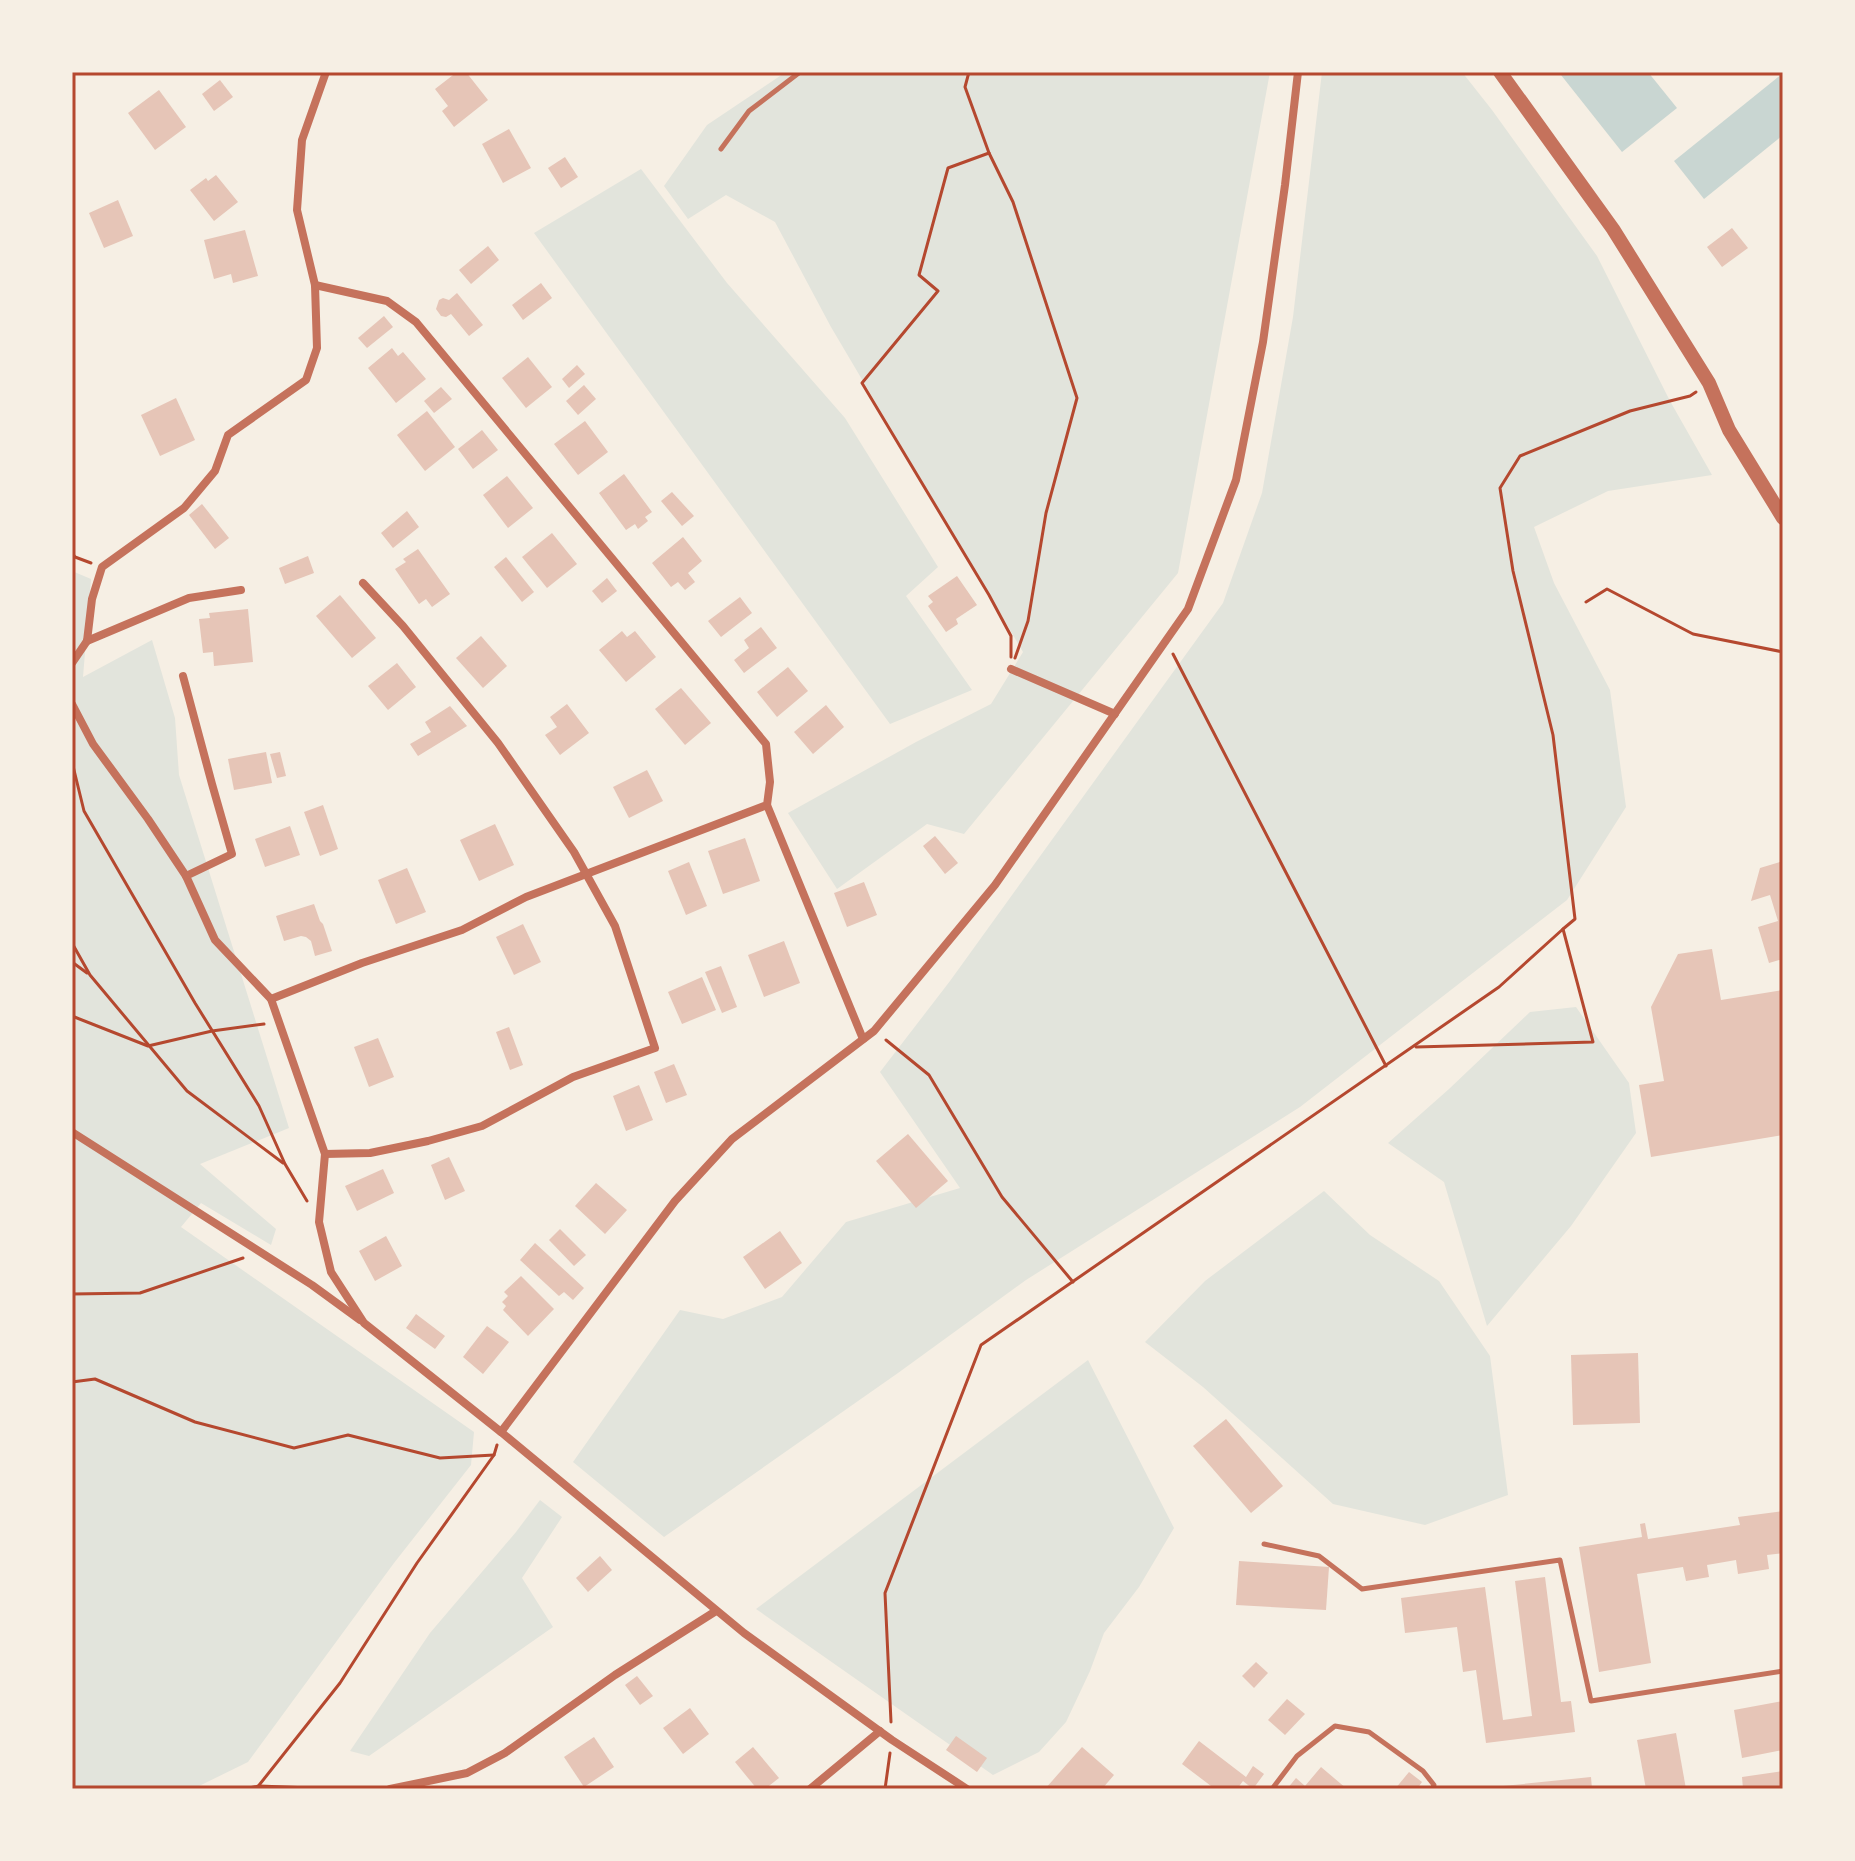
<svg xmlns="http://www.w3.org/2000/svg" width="1855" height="1861" viewBox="0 0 1855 1861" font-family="'PT Sans Narrow',sans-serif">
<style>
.green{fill:#e2e4dc}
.water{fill:#c9d6d2}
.building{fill:#e6c5b7}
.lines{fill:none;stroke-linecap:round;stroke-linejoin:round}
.path{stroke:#b5482f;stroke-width:3}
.service{stroke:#c5725c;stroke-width:5}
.minor{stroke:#c5725c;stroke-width:8}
.tertiary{stroke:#c5725c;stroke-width:14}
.neatline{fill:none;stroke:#b5482f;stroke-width:3}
</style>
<rect width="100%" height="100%" fill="#f6efe4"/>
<g class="green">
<path d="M786,72H1270L1178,573L964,834L927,824L837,889L788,813L916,742L991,704L1023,652L831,327L775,222L726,195L688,219L664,186L707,125Z"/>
<path d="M1322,72H1462L1492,110L1597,256L1670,401L1712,475L1608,491L1534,527L1554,583L1610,690L1626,807L1567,900L1300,1107L1026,1280L898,1373L664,1537L573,1462L680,1310L723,1319L782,1297L846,1222L960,1188L880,1072L950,981L1223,603L1262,493L1293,317Z"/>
<path d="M641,169L727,283L845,418L938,567L906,596L972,690L890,724L534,233Z"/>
<path d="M72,571L91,579L83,677L152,640L175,718L179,775L289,1128L200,1164L276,1229L271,1245L201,1203L181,1227L474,1432L471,1465L394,1563L248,1762L195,1788L188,1789H72Z"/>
<path d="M1576,1007L1629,1083L1636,1133L1571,1226L1487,1326L1444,1182L1388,1143L1449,1089L1530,1012Z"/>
<path d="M1324,1191L1370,1235L1439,1281L1490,1356L1508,1495L1425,1525L1333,1504L1203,1387L1145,1342L1205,1281Z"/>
<path d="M1088,1360L1174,1528L1139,1587L1104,1633L1090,1671L1066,1722L1039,1752L993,1775L756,1609Z"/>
<path d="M540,1500L562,1517L522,1578L553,1627L369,1756L350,1751L430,1633L516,1532Z"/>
</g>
<g class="water">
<path d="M1564,72H1648L1677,108L1622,152L1561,75Z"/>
<path d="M1783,73V135L1704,199L1674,161Z"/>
</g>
<g class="building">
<path d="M457,72H466L488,100L454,127L442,111L448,106L435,89Z"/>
<path d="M220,80L233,97L214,111L202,94Z"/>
<path d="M159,90L186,127L155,150L128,113Z"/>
<path d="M509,129L531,168L503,183L482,144Z"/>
<path d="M565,157L578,177L561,188L548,168Z"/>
<path d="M216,175L238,202L214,221L190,190L206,178L208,181Z"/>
<path d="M118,200L133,236L104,248L89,213Z"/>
<path d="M1732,228L1748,248L1722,267L1707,247Z"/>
<path d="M245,230L258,276L233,283L231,274L214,279L204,240Z"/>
<path d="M488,246L499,260L471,284L459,270Z"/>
<path d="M541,283L552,298L523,320L512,305Z"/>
<path d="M457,293L483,325L469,336L451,314L446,317L441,316L436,309L439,300L443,298L449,300Z"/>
<path d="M384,316L393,327L367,348L358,338Z"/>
<path d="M392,348L398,356L403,352L426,379L396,403L368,368Z"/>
<path d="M528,357L552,387L526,408L502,378Z"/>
<path d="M577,365L585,374L569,388L562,379Z"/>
<path d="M584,385L596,399L578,415L566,401Z"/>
<path d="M441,387L452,399L434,413L424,401Z"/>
<path d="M176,398L195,440L160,456L141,415Z"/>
<path d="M427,411L455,447L425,471L397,435Z"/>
<path d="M585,421L608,452L578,475L554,444Z"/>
<path d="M482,430L498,450L473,469L458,449Z"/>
<path d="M624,474L652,512L645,517L648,521L638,529L635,524L626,530L599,493Z"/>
<path d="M507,476L533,508L508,528L483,495Z"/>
<path d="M672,492L694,516L682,526L661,501Z"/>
<path d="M202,504L229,538L215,549L189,515Z"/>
<path d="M407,511L419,527L393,548L381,533Z"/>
<path d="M552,533L577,564L547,588L522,557Z"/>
<path d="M683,537L702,561L688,573L695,582L685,590L678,582L671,587L652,563Z"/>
<path d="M418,549L450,594L432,607L426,599L419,604L395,569L406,562L403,559Z"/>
<path d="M308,556L314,573L285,584L279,568Z"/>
<path d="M506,557L534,592L522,602L494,567Z"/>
<path d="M957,576L977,605L956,619L958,624L946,632L928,606L933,602L928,596Z"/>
<path d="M607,578L617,591L602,603L592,591Z"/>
<path d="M340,595L376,638L352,658L316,616Z"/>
<path d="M740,597L752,613L721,637L708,621Z"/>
<path d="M248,609L253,662L214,666L213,652L203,653L199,619L210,618L209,613Z"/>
<path d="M761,627L777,648L744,673L734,660L749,648L744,640Z"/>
<path d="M622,631L627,637L635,631L656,657L626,682L599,650Z"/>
<path d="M481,636L507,666L483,688L456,658Z"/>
<path d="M397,663L416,687L388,710L368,686Z"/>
<path d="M788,667L808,691L777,717L757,692Z"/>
<path d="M681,688L711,723L685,745L655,709Z"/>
<path d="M567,704L589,733L560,755L545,735L557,727L550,717Z"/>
<path d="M826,705L844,727L813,754L794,732Z"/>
<path d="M450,706L467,726L418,756L410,744L431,732L425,722Z"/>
<path d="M266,752L272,783L234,790L228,759Z"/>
<path d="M280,752L286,776L277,778L270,754Z"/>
<path d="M647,770L663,801L629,818L613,787Z"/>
<path d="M323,805L338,849L320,856L304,812Z"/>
<path d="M495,824L514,865L479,881L460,840Z"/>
<path d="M290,826L300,855L265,867L255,839Z"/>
<path d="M935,836L958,863L945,874L923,846Z"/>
<path d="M745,838L760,881L723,894L708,851Z"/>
<path d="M1783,861V959L1769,963L1758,927L1778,921L1770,895L1751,901L1760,868Z"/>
<path d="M689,862L707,906L686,915L668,871Z"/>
<path d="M407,868L426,912L396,924L378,880Z"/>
<path d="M864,882L877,915L847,927L834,893Z"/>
<path d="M314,904L320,921L323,924L332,951L315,956L311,941L306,937L301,936L284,941L276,916Z"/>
<path d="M523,924L541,962L514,975L496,937Z"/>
<path d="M784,941L800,983L764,997L748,955Z"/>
<path d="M1712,949L1721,1000L1783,990V1135L1651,1157L1639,1085L1664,1081L1651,1007L1678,954Z"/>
<path d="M721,966L737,1007L722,1013L705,972Z"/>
<path d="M702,977L716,1010L682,1024L668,992Z"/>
<path d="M509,1027L523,1065L510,1070L496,1032Z"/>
<path d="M378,1038L394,1077L369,1087L354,1047Z"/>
<path d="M674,1064L687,1095L666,1103L654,1072Z"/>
<path d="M639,1085L653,1120L626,1131L613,1096Z"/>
<path d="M908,1134L948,1181L916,1208L876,1161Z"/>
<path d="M449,1157L465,1191L445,1200L431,1165Z"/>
<path d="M383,1169L394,1193L357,1211L345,1186Z"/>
<path d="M596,1183L627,1210L605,1234L575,1206Z"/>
<path d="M560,1229L586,1255L574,1266L549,1240Z"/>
<path d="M780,1231L802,1263L765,1289L743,1257Z"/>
<path d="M386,1236L402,1266L375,1281L359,1251Z"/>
<path d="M535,1243L584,1288L573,1300L564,1292L559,1296L520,1260Z"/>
<path d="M521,1276L554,1309L528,1336L503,1310L506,1306L502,1302L508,1296L504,1292Z"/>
<path d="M416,1314L445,1336L435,1349L406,1328Z"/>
<path d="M487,1326L509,1342L483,1374L463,1357Z"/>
<path d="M1638,1353L1640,1423L1573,1425L1571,1355Z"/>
<path d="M1226,1419L1283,1486L1251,1513L1193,1446Z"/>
<path d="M1783,1511V1553L1767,1555L1769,1569L1738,1574L1736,1560L1707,1565L1709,1577L1686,1581L1683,1567L1637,1574L1651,1663L1599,1672L1579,1547L1642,1537L1640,1524L1645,1523L1648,1539L1740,1525L1738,1517Z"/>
<path d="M600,1556L612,1570L588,1592L576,1578Z"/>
<path d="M1239,1561L1329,1567L1326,1610L1236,1605Z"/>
<path d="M1545,1577L1561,1702L1571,1701L1575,1732L1486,1743L1476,1670L1463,1672L1457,1627L1405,1633L1401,1598L1485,1587L1503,1720L1532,1716L1515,1581Z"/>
<path d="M1256,1662L1268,1673L1254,1688L1242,1676Z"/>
<path d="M637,1676L653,1696L640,1705L625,1685Z"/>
<path d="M1287,1699L1305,1714L1285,1735L1268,1720Z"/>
<path d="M1783,1701V1750L1742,1758L1734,1710Z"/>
<path d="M690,1708L709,1734L683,1754L663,1728Z"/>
<path d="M1676,1733L1686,1789H1646L1637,1740Z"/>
<path d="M956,1736L987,1758L977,1772L946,1750Z"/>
<path d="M594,1737L614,1767L584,1787L564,1757Z"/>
<path d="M1199,1741L1246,1777L1253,1766L1264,1774L1253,1789L1243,1781L1237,1789H1215L1182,1764Z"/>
<path d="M753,1747L779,1778L765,1789H757L735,1762Z"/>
<path d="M1082,1747L1114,1775L1102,1789H1045Z"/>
<path d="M1321,1767L1347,1789H1287L1296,1778L1305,1786Z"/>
<path d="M1783,1771V1789H1743L1742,1777Z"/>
<path d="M1409,1772L1422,1782L1417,1789H1395Z"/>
<path d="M1591,1777L1592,1789H1493V1787Z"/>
</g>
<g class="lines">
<g class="path">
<path d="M969,72L965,87L989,153L1013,202L1077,398L1046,513L1028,621L1015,658"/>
<path d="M989,153L948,168L919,275L938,291L862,383L989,595L1011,636V657"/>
<path d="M72,553L75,557L91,563"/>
<path d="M1586,602L1607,589L1693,634L1783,652"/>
<path d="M1173,654L1386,1066"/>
<path d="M72,762L84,811L195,1003L259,1106L285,1164L307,1201"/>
<path d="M72,943L90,975L187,1091L283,1163"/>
<path d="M72,962L87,973"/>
<path d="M72,1016L148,1046L212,1031L264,1024"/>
<path d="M886,1040L929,1075L1002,1197L1073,1282"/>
<path d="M1416,1047L1593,1042L1563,929L1575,919L1553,735L1513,571L1500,488L1520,456L1630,411L1690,396L1696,392"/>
<path d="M72,1294L140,1293L243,1258"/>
<path d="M72,1382L95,1379L195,1422L294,1448L348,1435L440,1458L494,1455"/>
<path d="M891,1722L885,1593L981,1345L1499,987L1563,929"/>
<path d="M244,1789L259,1786L336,1789"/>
<path d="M256,1789L340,1683L417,1563L494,1455L497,1445"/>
<path d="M885,1789L890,1753"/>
</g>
<g class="service">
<path d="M721,149L749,111L800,72"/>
<path d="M1264,1544L1319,1556L1362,1589L1560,1560L1591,1701L1783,1671"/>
<path d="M1272,1789L1297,1756L1335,1726L1369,1732L1423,1771L1434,1785L1432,1789"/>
</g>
<g class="minor">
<path d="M87,641L189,598L241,590"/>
<path d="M72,663L87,641L92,599L102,567L184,508L215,471L228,435L306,380L317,348L315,285L297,210L302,140L326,72"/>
<path d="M1011,669L1115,714"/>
<path d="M183,676L212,784L232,854L186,876L215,940L271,999L325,1154L319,1222L331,1272L364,1323L501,1432L675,1201L732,1139L874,1031L995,885L1188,609L1236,480L1263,342L1285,185L1298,72"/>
<path d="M72,704L93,744L148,819L186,876"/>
<path d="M767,805L863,1039"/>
<path d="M271,999L362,963L462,930L526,897L767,805L770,782L766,744L416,322L387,301L315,285"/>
<path d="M72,1132L312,1285L360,1320"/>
<path d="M325,1154L370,1153L428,1141L482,1126L573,1077L655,1048L615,926L574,852L498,743L403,626L363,583"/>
<path d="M501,1432L744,1633L892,1740L967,1789"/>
<path d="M390,1789L467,1773L505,1753L615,1675L716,1611"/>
<path d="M810,1789L880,1731"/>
</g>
<path class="tertiary" d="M1500,72L1613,229L1709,383L1729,430L1783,518"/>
</g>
<rect width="1855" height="1861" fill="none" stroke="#f6efe4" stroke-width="148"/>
<rect x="74" y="74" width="1707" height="1713" class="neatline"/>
</svg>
